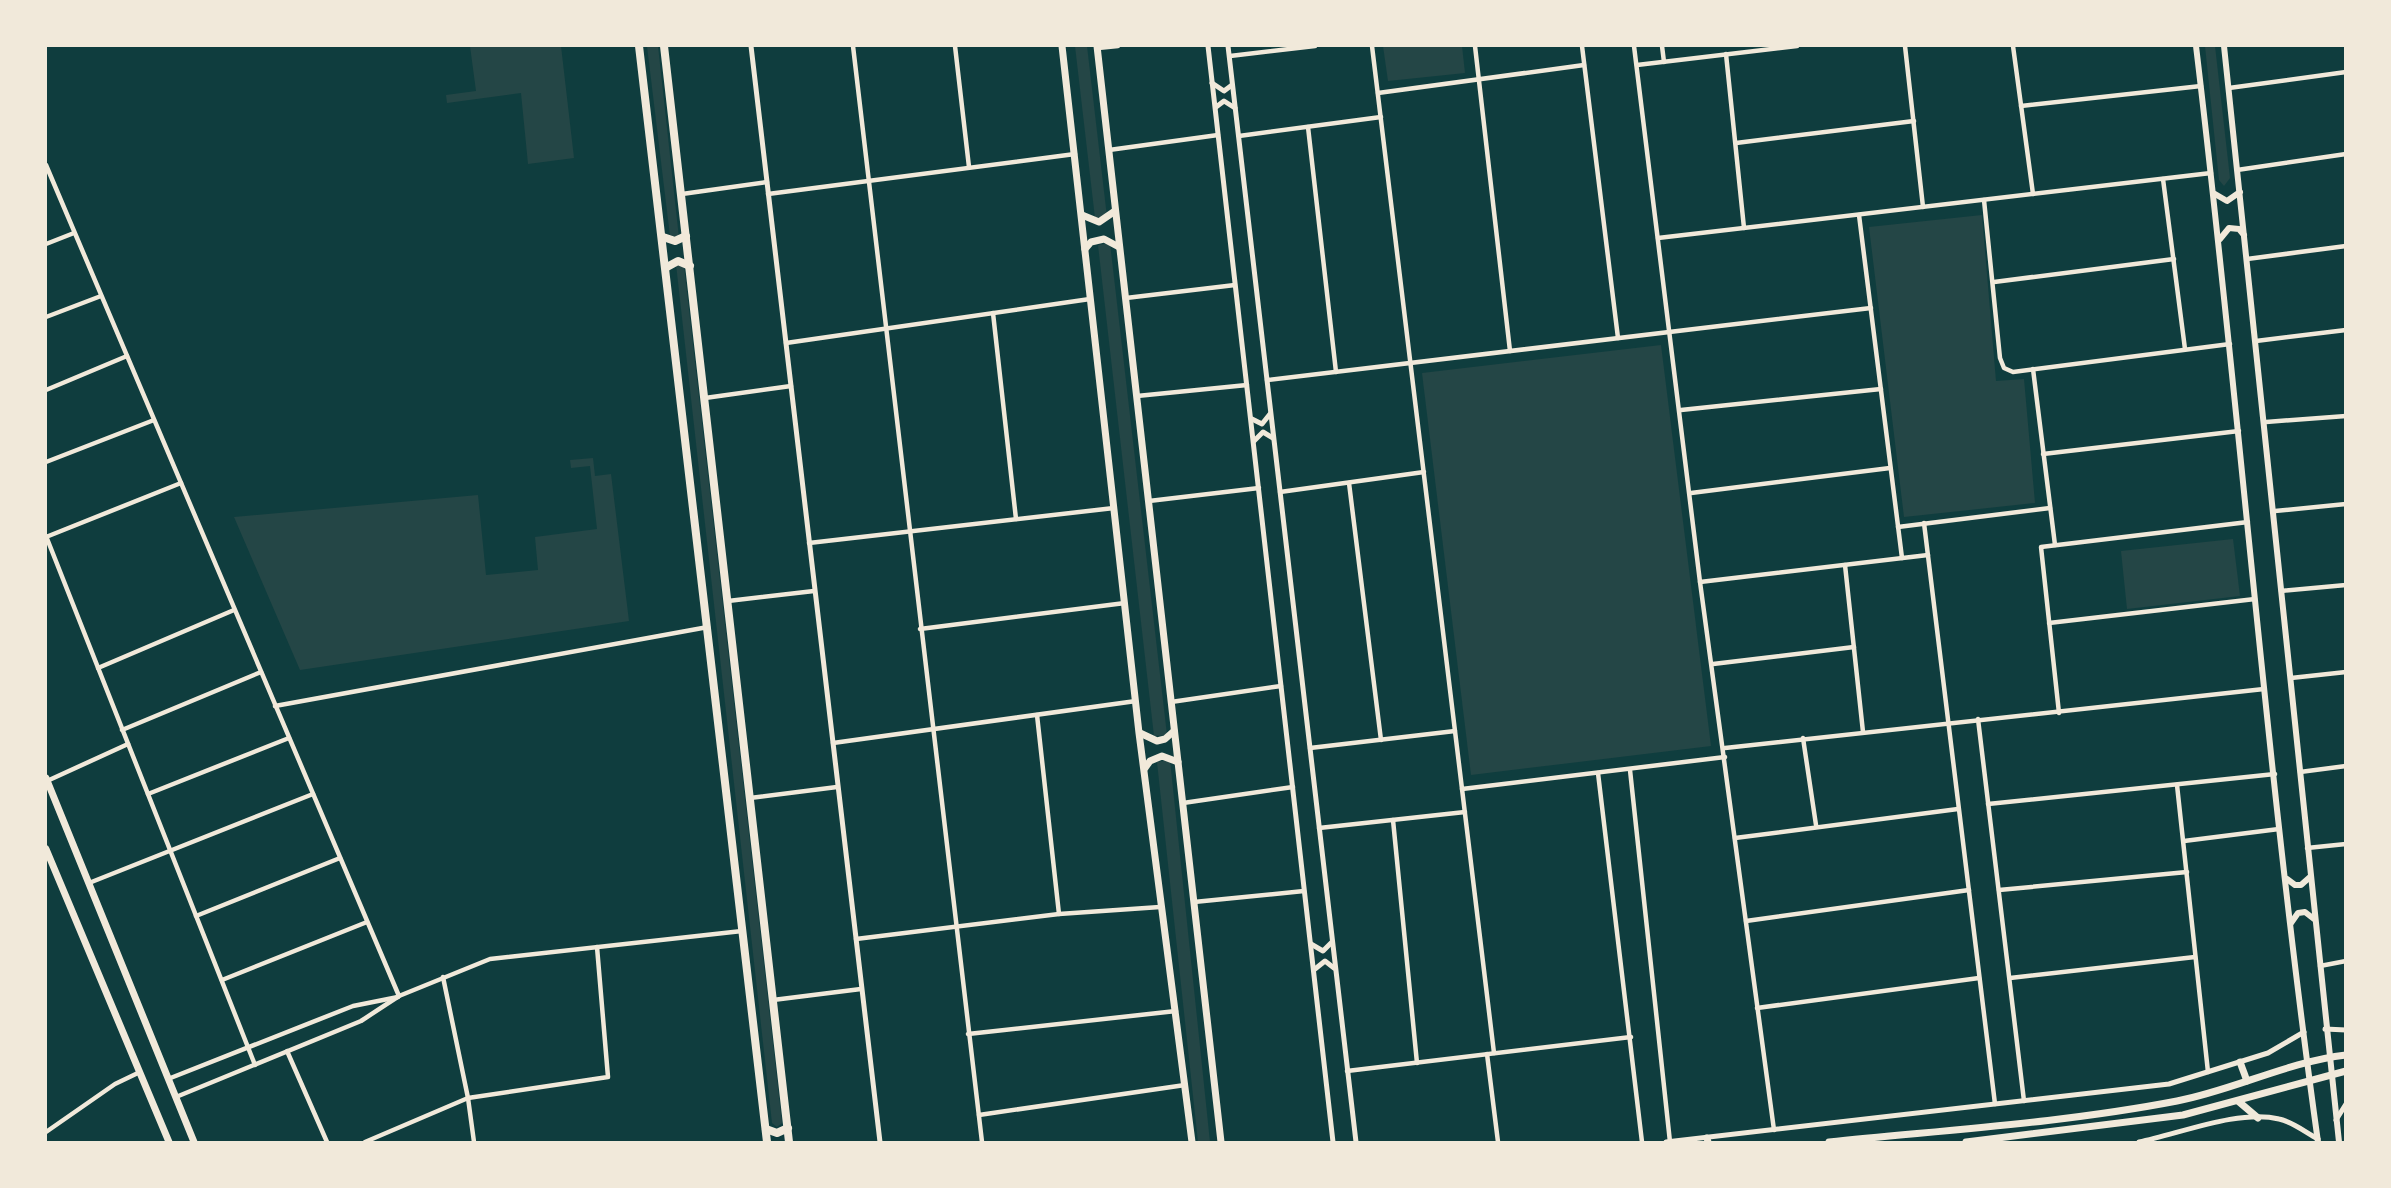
<svg xmlns="http://www.w3.org/2000/svg" width="2391" height="1188" viewBox="0 0 2391 1188" font-family="'Space Grotesk',sans-serif">
<style>
.green{fill:#244646}
.lines{fill:none;stroke-linecap:round;stroke-linejoin:round}
.minor{stroke:#f1e9da;stroke-width:4.5}
.tertiary{stroke:#f1e9da;stroke-width:5}
.secondary{stroke:#f1e9da;stroke-width:6}
.primary{stroke:#f1e9da;stroke-width:7}
.trunk{stroke:#f1e9da;stroke-width:8}
</style>
<rect width="100%" height="100%" fill="#0f3d3e"/>
<g class="green">
<path d="M470,46H561L574,158L528,164L521,93L447,103L446,95L476,91Z"/>
<path d="M647,46H658L679,238L670,236Z"/>
<path d="M1075,46H1087L1107,217L1095,218Z"/>
<path d="M1383,46H1462L1465,73L1388,81Z"/>
<path d="M2205,46H2215L2230,178L2224,186L2219,180Z"/>
<path d="M1982,215L1996,381L2024,379L2035,503L1904,517L1869,227Z"/>
<path d="M1110,243L1167,735L1154,736L1098,245Z"/>
<path d="M676,264L684,266L782,1123L777,1127L772,1123Z"/>
<path d="M1661,345L1711,746L1471,775L1422,373Z"/>
<path d="M593,458L595,476L611,474L629,621L300,670L234,517L478,495L486,575L538,570L535,537L597,529L590,466L571,468L570,460Z"/>
<path d="M2233,539L2240,596L2127,609L2121,551Z"/>
<path d="M1170,760L1210,1142H1198L1157,762Z"/>
</g>
<g class="lines">
<g class="minor">
<path d="M853,46L982,1142"/>
<path d="M955,46L969,167"/>
<path d="M1372,46L1494,1053"/>
<path d="M1475,46L1510,351"/>
<path d="M1582,46L1618,338"/>
<path d="M1634,46L1700,582L1774,1130"/>
<path d="M1662,46L1664,62"/>
<path d="M1905,46L1923,207"/>
<path d="M2013,46L2033,194"/>
<path d="M1098,48L1118,46"/>
<path d="M1726,54L1744,228"/>
<path d="M1230,56L1315,46"/>
<path d="M1637,65L1797,46"/>
<path d="M2229,88L2346,72"/>
<path d="M1378,93L1584,65"/>
<path d="M2021,106L2201,86"/>
<path d="M1308,127L1336,372"/>
<path d="M1239,136L1381,117"/>
<path d="M1736,143L1914,121"/>
<path d="M1109,150L1218,135"/>
<path d="M46,165L399,996"/>
<path d="M2237,170L2346,154"/>
<path d="M2163,179L2185,349"/>
<path d="M682,194L767,182"/>
<path d="M768,194L1075,154"/>
<path d="M1984,200L2000,358L2004,368L2013,372L2230,344"/>
<path d="M1859,215L1902,558"/>
<path d="M1658,238L2211,173"/>
<path d="M46,244L74,233"/>
<path d="M2247,259L2346,246"/>
<path d="M1994,282L2174,259"/>
<path d="M1126,298L1235,285"/>
<path d="M993,313L1016,519"/>
<path d="M46,317L101,296"/>
<path d="M2256,341L2346,330"/>
<path d="M786,343L1090,299"/>
<path d="M2033,369L2055,545"/>
<path d="M1267,380L1871,308"/>
<path d="M46,390L127,356"/>
<path d="M1137,396L1247,385"/>
<path d="M705,398L791,386"/>
<path d="M1681,410L1881,389"/>
<path d="M2266,422L2346,416"/>
<path d="M2043,454L2239,431"/>
<path d="M46,462L154,420"/>
<path d="M1349,483L1381,740"/>
<path d="M1280,492L1424,472"/>
<path d="M1691,493L1890,468"/>
<path d="M1149,501L1259,488"/>
<path d="M2275,511L2346,504"/>
<path d="M1924,523L1995,1104"/>
<path d="M1898,527L2050,508"/>
<path d="M46,536L255,1065"/>
<path d="M46,537L181,483"/>
<path d="M809,543L1114,508"/>
<path d="M1845,565L1863,732"/>
<path d="M1700,582L1928,555"/>
<path d="M2281,591L2346,585"/>
<path d="M728,601L814,591"/>
<path d="M2049,623L2255,599"/>
<path d="M920,629L1125,603"/>
<path d="M1713,664L1854,647"/>
<path d="M98,668L234,610"/>
<path d="M2291,678L2346,672"/>
<path d="M1171,702L1281,686"/>
<path d="M275,706L708,627"/>
<path d="M2059,713L2041,547L2248,522"/>
<path d="M1037,715L1059,914"/>
<path d="M1978,719L2024,1101"/>
<path d="M122,730L261,672"/>
<path d="M1803,738L1816,825"/>
<path d="M833,743L1136,701"/>
<path d="M1310,748L1455,731"/>
<path d="M1725,748L2264,689"/>
<path d="M1630,770L1670,1142"/>
<path d="M2300,772L2346,766"/>
<path d="M1598,773L1642,1142"/>
<path d="M47,781L128,744"/>
<path d="M2177,785L2208,1072"/>
<path d="M1462,789L1725,757"/>
<path d="M148,794L289,738"/>
<path d="M750,798L837,787"/>
<path d="M1183,803L1293,787"/>
<path d="M1988,804L2275,774"/>
<path d="M1393,820L1417,1063"/>
<path d="M1319,828L1465,812"/>
<path d="M1735,838L1958,809"/>
<path d="M2184,841L2279,829"/>
<path d="M2307,848L2346,844"/>
<path d="M89,883L313,794"/>
<path d="M1999,890L2187,872"/>
<path d="M1194,902L1304,891"/>
<path d="M196,916L340,858"/>
<path d="M1746,921L1969,890"/>
<path d="M856,939L1059,914L1160,907"/>
<path d="M2320,966L2346,961"/>
<path d="M443,977L468,1098L474,1142"/>
<path d="M2010,978L2195,957"/>
<path d="M222,980L367,922"/>
<path d="M773,1000L861,989"/>
<path d="M1757,1008L1979,978"/>
<path d="M968,1034L1176,1011"/>
<path d="M287,1051L327,1142"/>
<path d="M1487,1054L1498,1142"/>
<path d="M1347,1071L1631,1037"/>
<path d="M168,1079L353,1006L398,997"/>
<path d="M176,1097L361,1021L399,996L490,959L742,931"/>
<path d="M979,1115L1185,1085"/>
<path d="M46,1132L115,1084L140,1072"/>
<path d="M365,1142L468,1098L608,1077L597,947"/>
</g>
<g class="tertiary">
<path d="M751,46L880,1142"/>
<path d="M1208,46L1333,1142"/>
<path d="M1228,46L1356,1142"/>
<path d="M1212,83L1224,91L1232,85"/>
<path d="M1216,107L1224,101L1235,108"/>
<path d="M1252,419L1262,424L1270,414"/>
<path d="M1254,441L1263,432L1273,438"/>
<path d="M1311,944L1323,951L1332,942"/>
<path d="M1315,969L1325,961L1334,968"/>
<path d="M2325,1029L2346,1030"/>
<path d="M2336,1120L2346,1104"/>
<path d="M1666,1142L2169,1084L2268,1053L2304,1032"/>
<path d="M2139,1142C2179,1134 2239,1109 2279,1119C2293,1122 2305,1132 2318,1139"/>
</g>
<g class="secondary">
<path d="M2196,46C2240,411 2267,778 2318,1142"/>
<path d="M2224,46L2339,1142"/>
<path d="M2215,194L2227,201L2240,192"/>
<path d="M2220,239L2229,228L2239,229L2244,235"/>
<path d="M2287,879L2295,885H2301L2310,877"/>
<path d="M2291,923L2298,913L2305,912L2314,919"/>
</g>
<g class="primary">
<path d="M1062,46L1139,733L1192,1142"/>
<path d="M1097,46L1221,1142"/>
<path d="M1082,215L1099,222L1115,211"/>
<path d="M1085,249L1091,242L1104,239L1119,247"/>
<path d="M1140,733L1157,741L1165,739L1174,731"/>
<path d="M1145,768L1150,761L1162,756L1178,762"/>
<path d="M46,778L194,1142"/>
<path d="M46,849L169,1142"/>
<path d="M2240,1062L2247,1081"/>
<path d="M2238,1101L2258,1118"/>
<path d="M1707,1138L1708,1142"/>
<path d="M1829,1142C1945,1130 2063,1123 2177,1101C2234,1090 2287,1062 2346,1055"/>
<path d="M1966,1142L2183,1115L2346,1071"/>
</g>
<g class="trunk">
<path d="M639,46L767,1142"/>
<path d="M664,46L789,1142"/>
<path d="M663,237L675,241L686,236"/>
<path d="M667,267L678,261L690,266"/>
<path d="M766,1129L777,1133L788,1128"/>
</g>
</g>
<rect width="2391" height="1188" fill="none" stroke="#f1e9da" stroke-width="94"/>
</svg>
